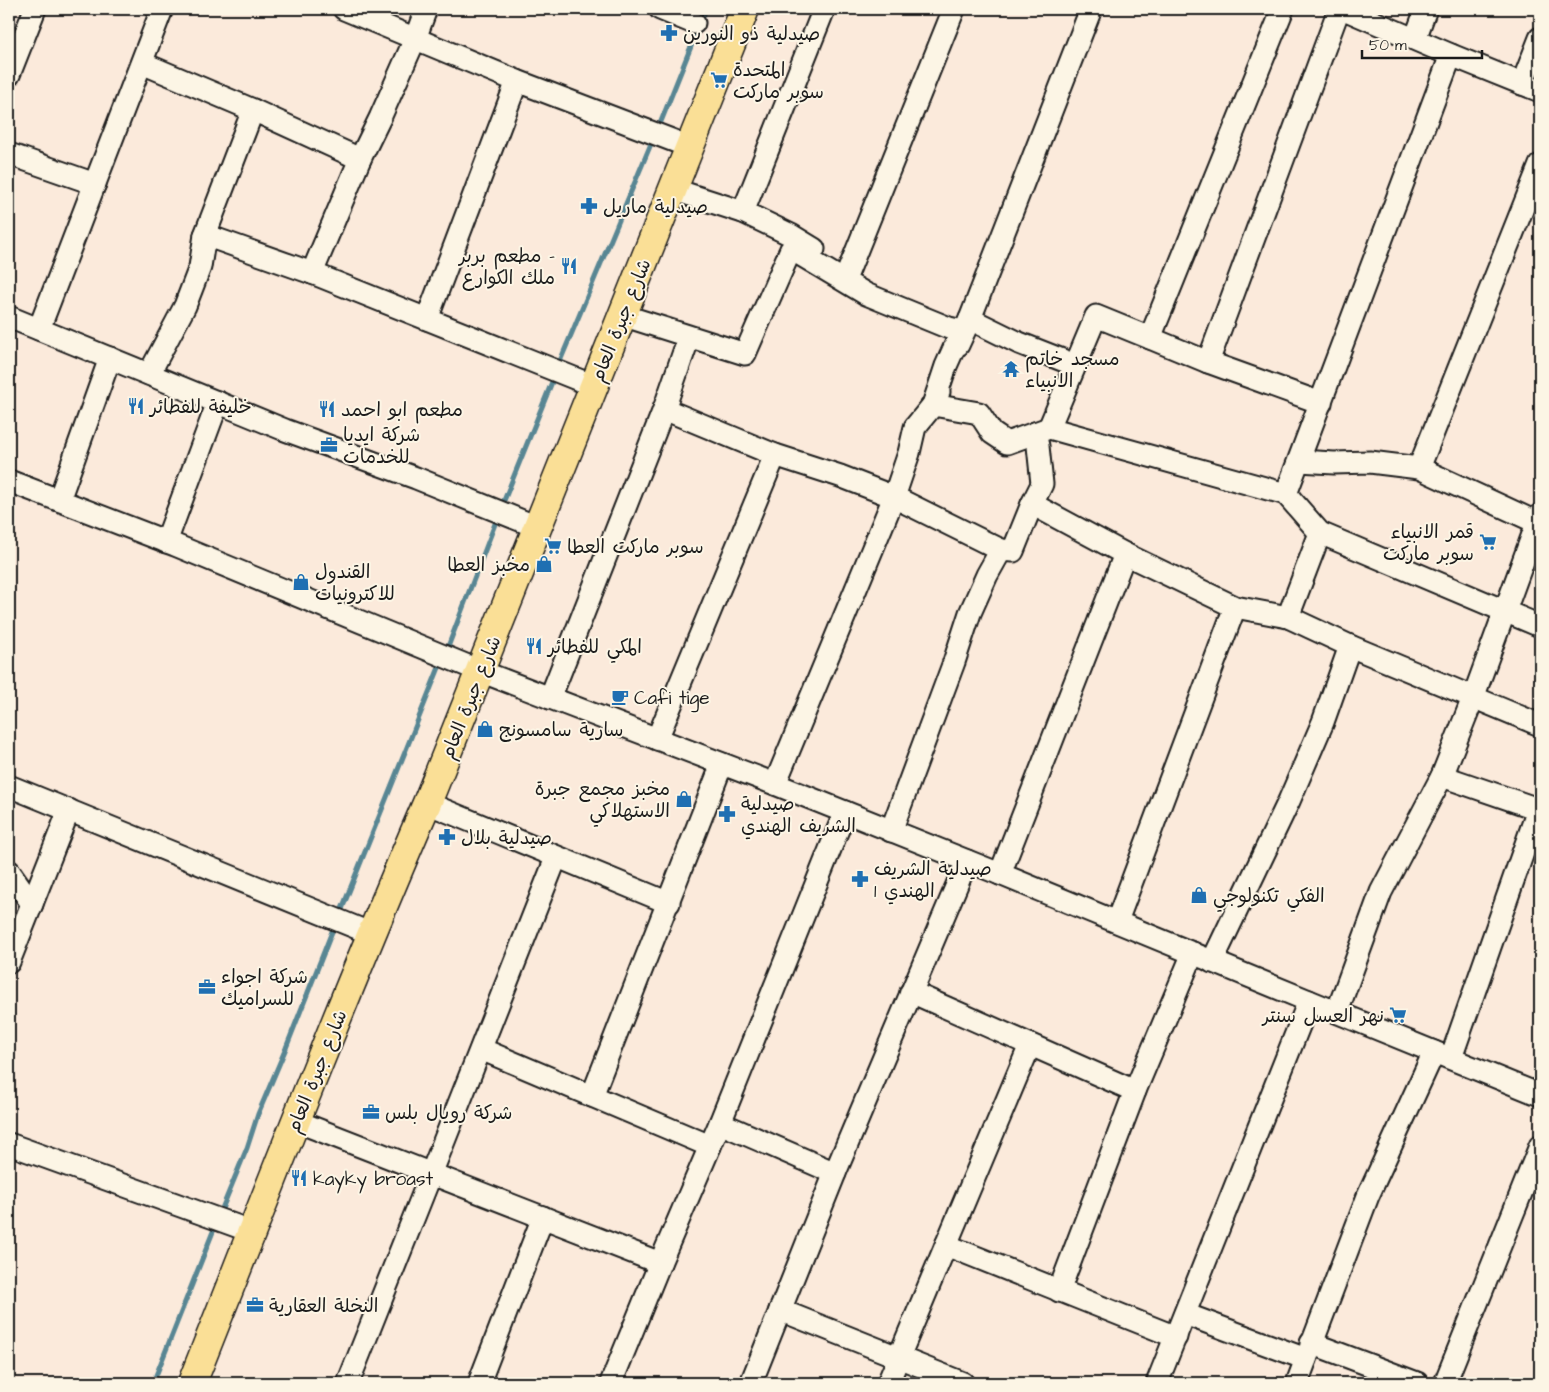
<svg xmlns="http://www.w3.org/2000/svg" width="1549" height="1392" viewBox="0 0 1549 1392" font-family="'Architects Daughter','Playpen Sans Arabic',sans-serif">
<style>
.lines{fill:none;stroke-linecap:round;stroke-linejoin:round}
.stream{stroke:#598693;stroke-width:5}
.minor-casing{stroke:#1c1c1c;stroke-width:25}
.major-casing{stroke:#1c1c1c;stroke-width:31}
.minor{stroke:#fcf5e5;stroke-width:21}
.major{stroke:#fadf96;stroke-width:28}
.labels{text-anchor:middle;stroke-width:4;stroke-linejoin:round;paint-order:stroke}
.poi-label{font-size:19px;fill:#1c1c1c;stroke:#fcf5e5;text-anchor:start}
.street-label{font-size:19px;fill:#1c1c1c;stroke:#fcf5e5}
</style>
<rect width="100%" height="100%" fill="#fbeadb"/>
<filter id="ink" filterUnits="userSpaceOnUse"><feTurbulence type="fractalNoise" baseFrequency=".02" numOctaves="2"/><feDisplacementMap in="SourceGraphic" scale="10" xChannelSelector="R" yChannelSelector="G"/><feConvolveMatrix kernelMatrix="1 2 1 2 8 2 1 2 1" color-interpolation-filters="sRGB"/></filter>
<g filter="url(#ink)">
<g class="lines">
<g class="stream">
<path d="M658,129L706,9"/>
<path d="M558,366L653,139"/>
<path d="M501,508L554,377"/>
<path d="M446,652L498,516"/>
<path d="M340,914L442,660"/>
<path d="M219,1216L247,1148L258,1114L286,1048L335,924"/>
<path d="M153,1383L216,1224"/>
</g>
<g class="minor-casing">
<g id="minor">
<path d="M344,9L517,81L690,147"/>
<path d="M660,9L694,23"/>
<path d="M1344,9L1451,55L1540,91"/>
<path d="M1415,39L1426,9"/>
<path d="M142,63L253,110L360,159"/>
<path d="M9,75L35,9"/>
<path d="M1522,84L1540,38"/>
<path d="M9,154L95,184"/>
<path d="M672,189L743,212L791,235L814,249"/>
<path d="M743,212L824,9"/>
<path d="M205,235L312,273L594,386"/>
<path d="M848,272L954,9"/>
<path d="M312,273L360,159L380,118L415,39L426,9"/>
<path d="M622,315L745,354L791,249L866,294L949,328L958,330L959,337L946,366L933,405L979,413L992,433L1007,443L1049,428L1286,494L1320,533L1540,626"/>
<path d="M9,317L285,430L416,478L537,527"/>
<path d="M427,319L517,81"/>
<path d="M970,319L1019,343L1075,365"/>
<path d="M39,329L162,9"/>
<path d="M1150,338L1208,362L1321,403"/>
<path d="M958,345L970,319L1091,9"/>
<path d="M1208,362L1339,9"/>
<path d="M149,374L185,306L200,267L205,235L253,110"/>
<path d="M664,409L775,455L840,476L894,497L1001,550"/>
<path d="M1049,428L1096,316L1150,338L1283,9"/>
<path d="M1299,461L1334,463L1370,462L1419,468L1540,524"/>
<path d="M1419,468L1540,165"/>
<path d="M9,481L175,545L480,671L775,784L1000,874L1309,1001L1540,1095"/>
<path d="M1286,494L1451,55"/>
<path d="M59,500L110,358"/>
<path d="M1032,504L1125,554L1235,607L1288,617L1350,646L1540,725"/>
<path d="M166,542L218,402"/>
<path d="M1288,617L1320,533"/>
<path d="M550,698L664,409L689,337"/>
<path d="M657,739L775,455"/>
<path d="M1442,776L1538,809"/>
<path d="M775,784L894,497L909,453L915,427L933,405L939,392"/>
<path d="M9,786L372,934"/>
<path d="M427,803L669,903"/>
<path d="M891,831L954,662L970,613L987,575L1001,550L1013,551L1032,504L1042,484L1038,446L1035,433"/>
<path d="M9,871L32,904"/>
<path d="M1000,874L1125,554"/>
<path d="M1117,921L1235,607"/>
<path d="M9,962L69,810"/>
<path d="M1212,962L1289,801L1323,722L1350,646"/>
<path d="M911,992L1135,1091"/>
<path d="M1337,1012L1381,892L1442,776L1473,698L1540,515"/>
<path d="M481,1049L710,1146"/>
<path d="M1451,1058L1540,804"/>
<path d="M592,1096L722,764"/>
<path d="M296,1121L660,1263"/>
<path d="M720,1123L835,1173"/>
<path d="M9,1144L253,1232"/>
<path d="M946,1245L1176,1337"/>
<path d="M1059,1291L1135,1091L1193,953"/>
<path d="M780,1310L963,1383"/>
<path d="M1185,1314L1306,1359"/>
<path d="M1311,1343L1417,1383"/>
<path d="M348,1383C417,1208 488,1033 556,858"/>
<path d="M479,1383L543,1217"/>
<path d="M611,1383L660,1263L720,1123L845,812"/>
<path d="M751,1383L835,1173L967,861"/>
<path d="M888,1383L1030,1045"/>
<path d="M1157,1383L1309,1001"/>
<path d="M1297,1383L1368,1196L1434,1052"/>
<path d="M1445,1383L1540,1146"/>
</g>
</g>
<g class="major-casing">
<path id="major" d="M192,1383C269,1189 344,995 427,803L745,9"/>
</g>
<use href="#minor" class="minor"/>
<use href="#major" class="major"/>
</g>
</g>
<defs>
<g id="pharmacy-bare" transform="scale(1.35)"><path d="M-2-6h4v4h4v4h-4v4h-4v-4h-4v-4h4Z" fill="#1f6fb2" stroke="#fcf5e5" stroke-width="2.5" paint-order="stroke"/></g>
<g id="supermarket-bare" transform="scale(1.35)"><path d="M-6-5.5h2.5l.6 2H6L4.5 2H-2.5L-4.4-4H-6ZM-1.5 3.2a1.3 1.3 0 1 0 .1 0ZM3 3.2a1.3 1.3 0 1 0 .1 0Z" fill="#1f6fb2" stroke="#fcf5e5" stroke-width="2.5" paint-order="stroke"/></g>
<g id="restaurant-bare" transform="scale(1.35)"><path d="M-5-6h1v4h1v-4h1v4h1v-4h1v5L-1.5 .5V6h-2V.5L-5-1ZM5-6V6H3V1.5H1.5Q1.5-4 5-6Z" fill="#1f6fb2" stroke="#fcf5e5" stroke-width="2.5" paint-order="stroke"/></g>
<g id="temple-bare" transform="scale(1.35)"><path d="M0-6L5-2H3V0L6.5 2.5H4V6H1.5V3h-3V6H-4V2.5H-6.5L-3 0V-2H-5Z" fill="#1f6fb2" stroke="#fcf5e5" stroke-width="2.5" paint-order="stroke"/></g>
<g id="office-bare" transform="scale(1.35)"><path d="M-6-3h4V-5.5h4V-3h4V5H-6ZM-1-4.5V-3h2v-1.5ZM-6 0V1H6V0Z" fill="#1f6fb2" stroke="#fcf5e5" stroke-width="2.5" paint-order="stroke"/></g>
<g id="shop-bare" transform="scale(1.35)"><path d="M-5-2.5h2.3a2.7 3.5 0 0 1 5.4 0H5L5.5 6h-11ZM-1.5-2.5h3a1.5 2.3 0 0 0-3 0Z" fill="#1f6fb2" stroke="#fcf5e5" stroke-width="2.5" paint-order="stroke"/></g>
<g id="cafe-bare" transform="scale(1.35)"><path d="M-5.5-4.5H6V0H3Q3 3.5 0 3.5H-2.5Q-5.5 3.5-5.5 0ZM3-3.2v2h1.7v-2ZM-6 4.5H4V6H-6Z" fill="#1f6fb2" stroke="#fcf5e5" stroke-width="2.5" paint-order="stroke"/></g>
</defs>
<g fill-rule="evenodd">
<use href="#pharmacy-bare" x="669" y="33"/>
<use href="#supermarket-bare" x="719" y="80"/>
<use href="#pharmacy-bare" x="589" y="206"/>
<use href="#restaurant-bare" x="569" y="266"/>
<use href="#temple-bare" x="1011" y="369"/>
<use href="#restaurant-bare" x="136" y="406"/>
<use href="#restaurant-bare" x="327" y="409"/>
<use href="#office-bare" x="329" y="445"/>
<use href="#supermarket-bare" x="1488" y="542"/>
<use href="#supermarket-bare" x="553" y="546"/>
<use href="#shop-bare" x="544" y="564"/>
<use href="#shop-bare" x="301" y="582"/>
<use href="#restaurant-bare" x="534" y="646"/>
<use href="#cafe-bare" x="620" y="697"/>
<use href="#shop-bare" x="485" y="729"/>
<use href="#shop-bare" x="684" y="799"/>
<use href="#pharmacy-bare" x="727" y="814"/>
<use href="#pharmacy-bare" x="447" y="837"/>
<use href="#pharmacy-bare" x="860" y="879"/>
<use href="#shop-bare" x="1199" y="895"/>
<use href="#office-bare" x="207" y="987"/>
<use href="#supermarket-bare" x="1398" y="1015"/>
<use href="#office-bare" x="371" y="1112"/>
<use href="#restaurant-bare" x="299" y="1178"/>
<use href="#office-bare" x="255" y="1305"/>
</g>
<g class="labels">
<g class="poi-label">
<text x="683" y="40">صيدلية ذو النورين</text>
<text x="733" y="76">المتحدة<tspan x="733" dy="22">سوبر ماركت</tspan></text>
<text x="603" y="213">صيدلية ماريل</text>
<text x="555" y="262" text-anchor="end">مطعم بربر -<tspan x="555" dy="22">ملك الكوارع</tspan></text>
<text x="1025" y="365">مسجد خاتم<tspan x="1025" dy="22">الانبياء</tspan></text>
<text x="150" y="413">خليفة للفطائر</text>
<text x="341" y="416">مطعم ابو احمد</text>
<text x="343" y="441">شركة ايديا<tspan x="343" dy="22">للخدمات</tspan></text>
<text x="1474" y="538" text-anchor="end">قمر الانبياء<tspan x="1474" dy="22">سوبر ماركت</tspan></text>
<text x="567" y="553">سوبر ماركت العطا</text>
<text x="530" y="571" text-anchor="end">مخبز العطا</text>
<text x="315" y="578">القندول<tspan x="315" dy="22">للاكترونيات</tspan></text>
<text x="548" y="653">المكي للفطائر</text>
<text x="634" y="704">Cafi tige</text>
<text x="499" y="736">سارية سامسونج</text>
<text x="670" y="795" text-anchor="end">مخبز مجمع جبرة<tspan x="670" dy="22">الاستهلاكي</tspan></text>
<text x="741" y="810">صيدلية<tspan x="741" dy="22">الشريف الهندي</tspan></text>
<text x="461" y="844">صيدلية بلال</text>
<text x="874" y="875">صيدلية الشريف<tspan x="874" dy="22">الهندي 1</tspan></text>
<text x="1213" y="902">الفكي تكنولوجي</text>
<text x="221" y="983">شركة اجواء<tspan x="221" dy="22">للسراميك</tspan></text>
<text x="1384" y="1022" text-anchor="end">نهر العسل سنتر</text>
<text x="385" y="1119">شركة رويال بلس</text>
<text x="313" y="1185">kayky broast</text>
<text x="269" y="1312">النخلة العقارية</text>
</g>
<g class="street-label">
<text transform="translate(620 320) rotate(-68)" y="7">شارع جبرة العام</text>
<text transform="translate(470 697) rotate(-68)" y="7">شارع جبرة العام</text>
<text transform="translate(316 1071) rotate(-68)" y="7">شارع جبرة العام</text>
</g>
</g>
<rect width="1549" height="1392" fill="none" stroke="#fcf5e5" stroke-width="30"/>
<rect x="15" y="15" width="1519" height="1362" fill="none" stroke="#1c1c1c" stroke-width="2" filter="url(#ink)"/>
<path d="M1362 50v8h120v-8" fill="none" stroke="#1c1c1c" stroke-width="2.5"/>
<text x="1369" y="50" font-size="15" fill="#1c1c1c" stroke="#fcf5e5" stroke-width="4" paint-order="stroke">50 m</text>
</svg>
